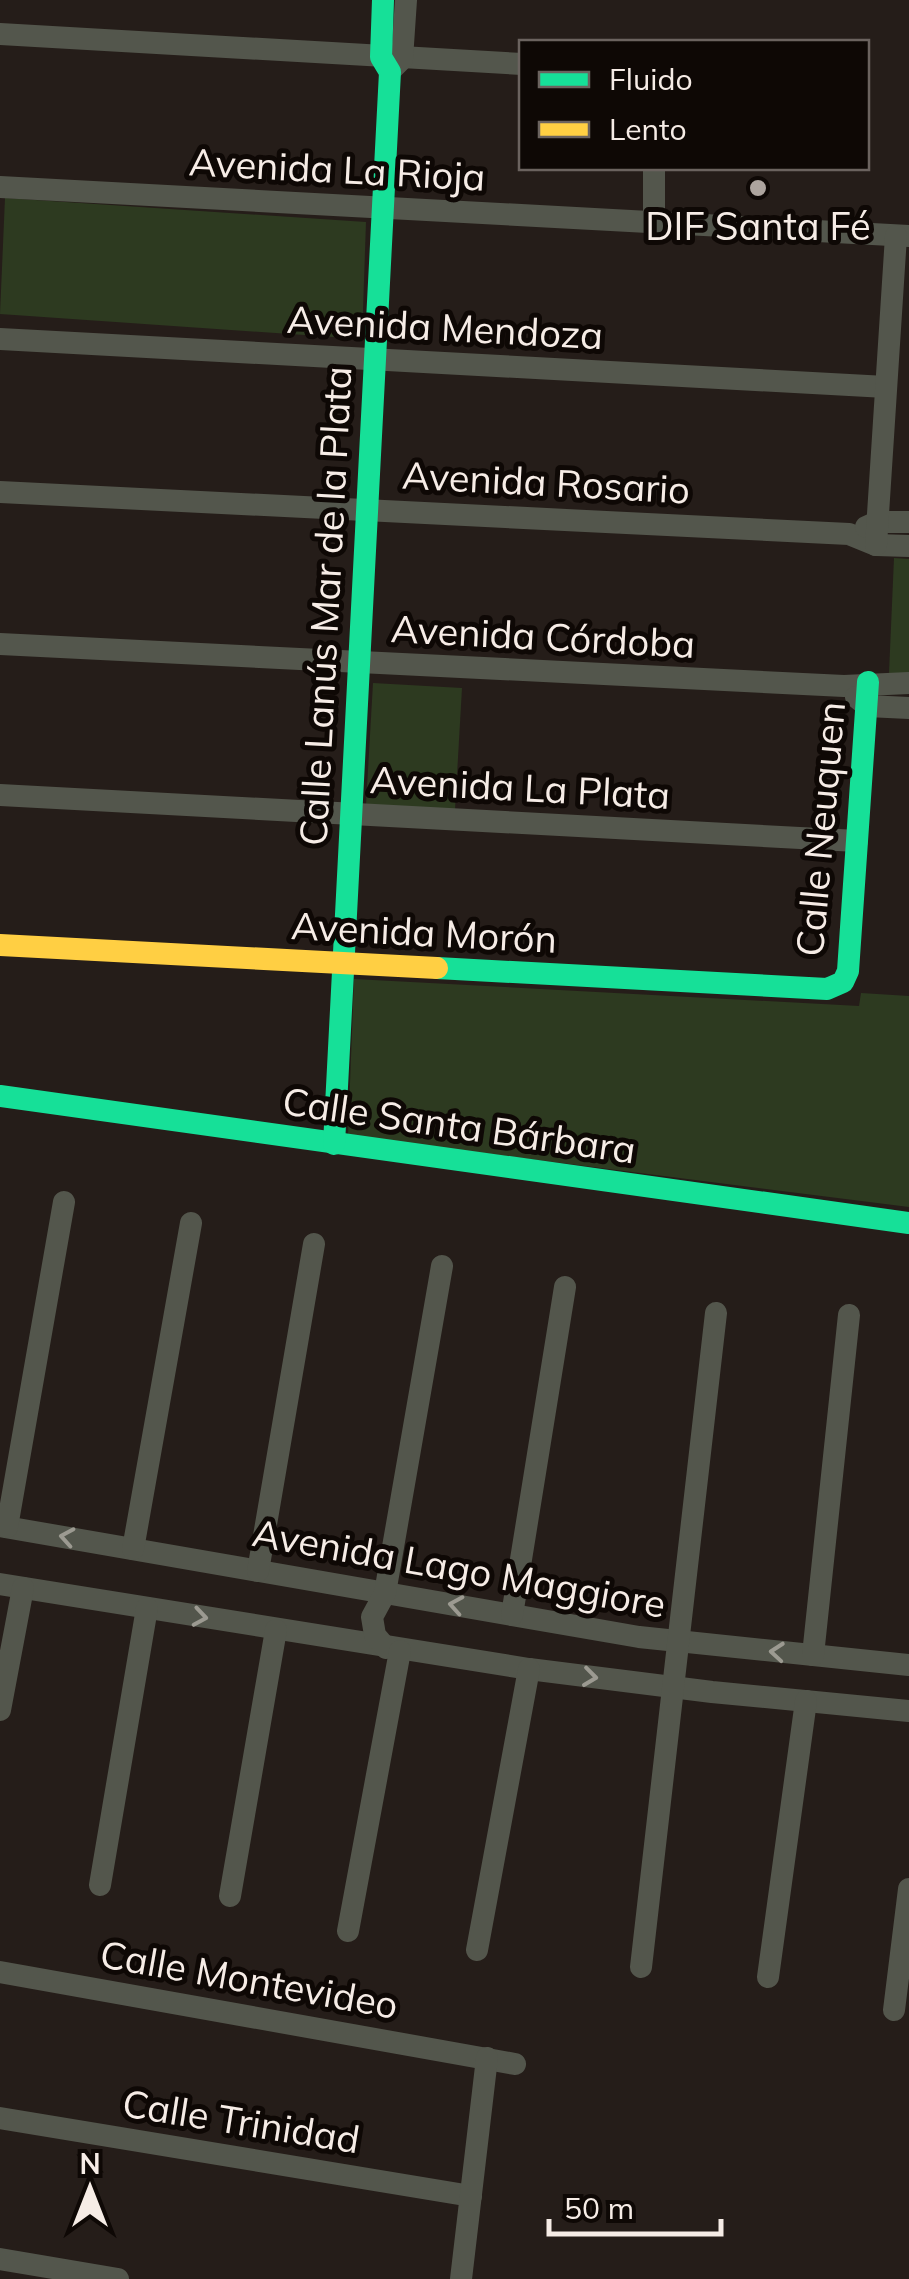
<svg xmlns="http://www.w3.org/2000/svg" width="909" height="2279" viewBox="0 0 909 2279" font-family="Mulish,sans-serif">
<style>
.green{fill:#2d3a20}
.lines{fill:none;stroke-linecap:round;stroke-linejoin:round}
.street{stroke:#53564c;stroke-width:22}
.fast{stroke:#16e098;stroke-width:22}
.slow{stroke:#ffcf43;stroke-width:22}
.oneway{stroke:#9c9a91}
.poi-dot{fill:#ada49e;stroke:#0e0805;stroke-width:4}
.labels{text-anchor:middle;stroke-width:10;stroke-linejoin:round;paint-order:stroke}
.street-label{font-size:38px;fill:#f6ece6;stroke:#0e0805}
.poi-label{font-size:38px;fill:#f6ece6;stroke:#0e0805}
</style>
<rect width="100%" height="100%" fill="#251d19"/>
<g class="green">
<path d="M5,198L366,222L362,339L0,314Z"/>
<path d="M894,558L909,559V674L889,673Z"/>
<path d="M373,683L462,688L455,810L366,805Z"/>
<path d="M354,979L859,1006L861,993L909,996V1207L348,1136Z"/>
</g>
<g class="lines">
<g class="street">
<path d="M0,34L522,64"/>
<path d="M393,68L402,59L406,0"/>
<path d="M654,168V222"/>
<path d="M0,187L909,236"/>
<path d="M0,339L886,387"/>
<path d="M0,492L849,534L876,545L909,546"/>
<path d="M866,527L877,522H909"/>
<path d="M876,545L896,236"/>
<path d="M0,644L844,686L909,683"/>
<path d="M856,697L867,706L909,708"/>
<path d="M0,795L857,841"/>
<path d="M0,1526L639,1637L909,1665"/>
<path d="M7,1527L64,1202"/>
<path d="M133,1549L191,1223"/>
<path d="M258,1571L314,1244"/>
<path d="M0,1584L529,1669L712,1692L909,1711"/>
<path d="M512,1615L565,1287"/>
<path d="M386,1648L375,1635L372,1617L385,1593L442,1266"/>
<path d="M813,1655L849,1315"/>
<path d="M0,1710L23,1588"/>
<path d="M100,1885L147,1608"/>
<path d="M230,1896L276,1630"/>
<path d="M348,1931L400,1651"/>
<path d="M477,1950L529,1669"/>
<path d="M641,1967L716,1313"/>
<path d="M0,1972L515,2064"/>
<path d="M768,1977L806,1701"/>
<path d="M894,2010L909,1889"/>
<path d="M0,2118L471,2196"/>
<path d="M0,2259L118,2279"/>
<path d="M461,2279L487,2058"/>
</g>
<g class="fast">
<path d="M437,968L827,989L843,982L848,971L868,682"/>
<path d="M0,1096L909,1223"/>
<path d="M334,1144L390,72L381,57L383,0"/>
</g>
<path class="slow" d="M0,945L437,968"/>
</g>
<defs><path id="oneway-chevron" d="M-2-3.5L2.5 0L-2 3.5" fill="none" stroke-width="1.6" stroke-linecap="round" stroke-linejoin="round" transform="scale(2.5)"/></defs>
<g class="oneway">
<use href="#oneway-chevron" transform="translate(67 1537) rotate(-170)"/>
<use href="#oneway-chevron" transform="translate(456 1605) rotate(-170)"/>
<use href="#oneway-chevron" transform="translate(200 1617) rotate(9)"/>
<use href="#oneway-chevron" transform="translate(777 1652) rotate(-175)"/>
<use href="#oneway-chevron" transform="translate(590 1677) rotate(7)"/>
</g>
<circle class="poi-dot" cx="758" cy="188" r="10"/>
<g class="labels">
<g class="street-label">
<text transform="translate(337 170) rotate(3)" y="13">Avenida La Rioja</text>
<text transform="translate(445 328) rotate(3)" y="13">Avenida Mendoza</text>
<text transform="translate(546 483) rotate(3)" y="13">Avenida Rosario</text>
<text transform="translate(326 606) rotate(-87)" y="13">Calle Lanús Mar de la Plata</text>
<text transform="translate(543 637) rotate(3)" y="13">Avenida Córdoba</text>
<text transform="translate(520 788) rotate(3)" y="13">Avenida La Plata</text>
<text transform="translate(821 829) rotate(-85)" y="13">Calle Neuquen</text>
<text transform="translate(424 933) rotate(3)" y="13">Avenida Morón</text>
<text transform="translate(459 1126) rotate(8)" y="13">Calle Santa Bárbara</text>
<text transform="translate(459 1569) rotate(10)" y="13">Avenida Lago Maggiore</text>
<text transform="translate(249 1980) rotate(10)" y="13">Calle Montevideo</text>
<text transform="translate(241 2122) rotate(9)" y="13">Calle Trinidad</text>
</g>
<g class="poi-label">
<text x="758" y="240">DIF Santa Fé</text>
</g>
</g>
<rect x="519" y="40" width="350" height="130" fill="#0e0805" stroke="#6b635f" stroke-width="2.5"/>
<rect x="539" y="72" width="50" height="15" fill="#16e098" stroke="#6b635f" stroke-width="2.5"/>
<text x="609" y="90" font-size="30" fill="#f6ece6">Fluido</text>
<rect x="539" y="122" width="50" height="15" fill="#ffcf43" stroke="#6b635f" stroke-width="2.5"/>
<text x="609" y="140" font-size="30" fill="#f6ece6">Lento</text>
<g transform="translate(90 2189)" stroke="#0e0805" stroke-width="8" paint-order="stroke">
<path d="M0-8L18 38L0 25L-18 38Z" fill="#f6ece6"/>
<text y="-15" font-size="28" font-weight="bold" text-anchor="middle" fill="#f6ece6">N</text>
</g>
<path d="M549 2219v15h172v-15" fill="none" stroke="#f6ece6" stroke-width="5"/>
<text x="564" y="2219" font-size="30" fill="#f6ece6" stroke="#0e0805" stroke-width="8" paint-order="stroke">50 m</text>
</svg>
